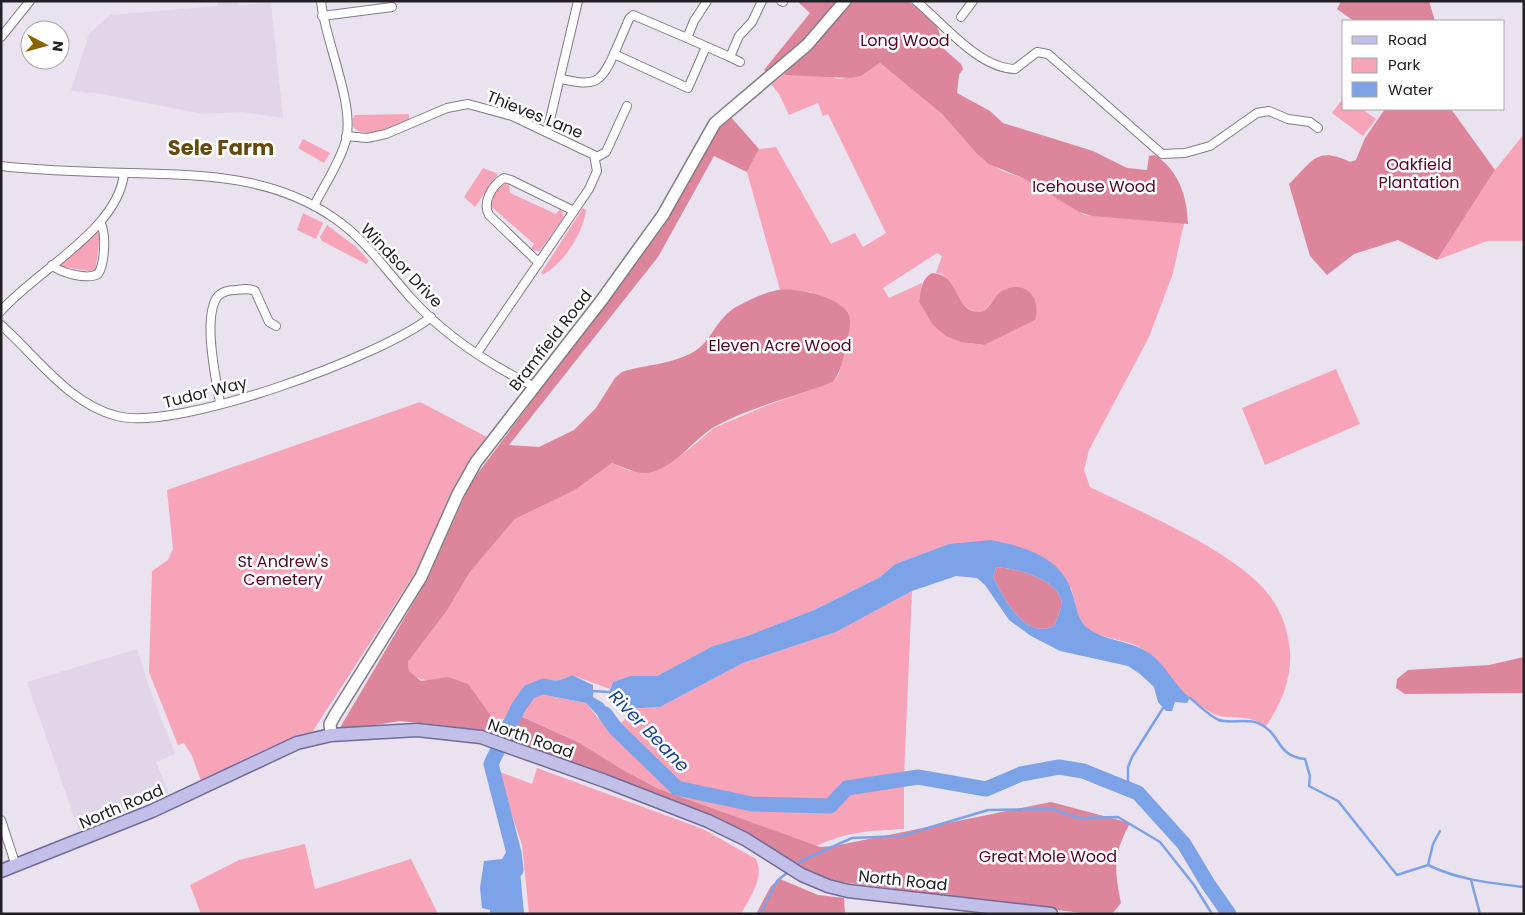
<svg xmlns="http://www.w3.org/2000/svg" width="1525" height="915" viewBox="0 0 1525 915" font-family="Poppins,sans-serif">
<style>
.built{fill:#e1d5e8}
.green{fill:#f7a4b8;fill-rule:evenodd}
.forest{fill:#dd859b}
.water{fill:#7ca2e7;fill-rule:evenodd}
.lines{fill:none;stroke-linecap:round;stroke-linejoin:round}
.stream{stroke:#7ca2e7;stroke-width:2.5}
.river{stroke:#7ca2e7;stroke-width:15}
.street-casing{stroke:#827c86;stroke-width:10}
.secondary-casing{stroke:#827c86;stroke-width:14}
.primary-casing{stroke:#706b9a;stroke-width:15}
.street{stroke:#fff;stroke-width:8}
.secondary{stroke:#fff;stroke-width:11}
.primary{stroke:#c2bfe8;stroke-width:12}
.labels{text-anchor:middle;stroke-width:5;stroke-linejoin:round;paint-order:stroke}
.park-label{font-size:16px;fill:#530325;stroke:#fff}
.street-label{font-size:16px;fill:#222024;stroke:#fff}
.water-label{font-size:18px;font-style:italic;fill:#1b4394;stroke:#fff}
.district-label{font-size:21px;font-weight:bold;fill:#65490f;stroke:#fff}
</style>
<rect width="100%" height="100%" fill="#eae2ee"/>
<g class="built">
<path d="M217,1H238V5L271,3L283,118L243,112L203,114L101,94L71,91L89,34L110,15L217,6Z"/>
<path d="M137,649L148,684L175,754L156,762L169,793L79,831L27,682Z"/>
</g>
<g class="green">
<path d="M880,63L942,114L976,153L1002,171L1023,178L1085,215L1184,223L1173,273L1149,337L1089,450L1084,470L1090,487C1140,512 1236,551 1269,595C1282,612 1288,631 1290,651C1292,679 1281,704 1266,726C1245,712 1229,722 1212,713C1201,707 1186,697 1178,688C1165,672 1155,654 1135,645C1119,638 1100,639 1086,627C1076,619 1075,600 1071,588L949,544L895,564L880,577L814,610L750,635L713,646L657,676H630L613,682L610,689L572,675C557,684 551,678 538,683C521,688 516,703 510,718L494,720L449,677C433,680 421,684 409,671L408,662L446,612L470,572L515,519L575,490L612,463L630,471L687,451L714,428L768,405L833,382L839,374L842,360L811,292L780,290L747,172L759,149L776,147L831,244L855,233L863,247L886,233L828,114L823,116L818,103L789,115L779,94L771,84L783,75L830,76L838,79L861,76ZM937,253L942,256L936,273L942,274C954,290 962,315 984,311L996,297L984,345C946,341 939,334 919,302L922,283L889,298L883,288Z"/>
<path d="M1344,97V109H1362L1376,119L1363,136L1332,113Z"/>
<path d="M409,114V120C394,126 367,141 353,127V118L355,115Z"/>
<path d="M1524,134V241H1487L1437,260L1495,170Z"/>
<path d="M303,139L330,153L324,163L298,148Z"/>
<path d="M483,168L498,174L475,207L464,197Z"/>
<path d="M505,184L509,185L510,193L556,214L560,209L563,213V218L540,251L530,250L534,244L493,208L489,212L487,202L499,186Z"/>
<path d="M583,208L586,210C583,233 564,263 544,274L541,273Z"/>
<path d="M303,213L323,223L316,239L297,230Z"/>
<path d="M327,225L356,247L369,261L366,264L322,241L320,237Z"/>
<path d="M96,231L100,234L96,266L98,269L94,272L59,266V263H63L95,235Z"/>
<path d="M1336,369L1360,424L1265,465L1242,408Z"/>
<path d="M420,402L489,438L457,484L419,567L311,734L201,781L192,756L184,743L178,745L149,672L152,571L168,560L173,549L167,490Z"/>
<path d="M912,591L904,777L852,781L829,801L820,802H767L692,789L679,783L671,777L621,728L619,725L629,715L631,709L660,707L743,663L836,632Z"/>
<path d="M535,693L586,703L598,718L670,786L696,797L758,808L820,811L834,807L849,791L904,783V829C868,831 850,831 816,846L659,789L623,770L580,743L519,715Z"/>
<path d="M537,768L703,829L756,859C765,878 750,897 741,914H529L522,845L497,771L532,784Z"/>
<path d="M305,844L315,889L411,859L438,914H201L190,885L239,860Z"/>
</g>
<g class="forest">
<path d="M797,1H838L796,49L768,73L764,70L810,13Z"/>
<path d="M853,1H907L917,7L936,22L944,49L961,64L963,69L959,75L957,93L990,111L1003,123L1093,151L1127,168L1147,170L1149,156L1155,155C1179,171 1187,196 1188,224L1092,216L1079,212L1023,178L989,164L976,153L942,114L880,63L861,76L851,78L783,75L814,45Z"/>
<path d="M1341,1H1429L1435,21H1354L1337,9Z"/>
<path d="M1385,109H1451L1495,170L1437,260L1398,240L1354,254L1327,275L1310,256L1289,184C1313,161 1316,146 1350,162L1356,160L1365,138Z"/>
<path d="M730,116L759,149L747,172L714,156L658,257L509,445L539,447L574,430L596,408L615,378L622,372C646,364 672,365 695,351C712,340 716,319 736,307C749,300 763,293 778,290C795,287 840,297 848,313C851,319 850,326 849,332C845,349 843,369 833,382C795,397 749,407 714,427C693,440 677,465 652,472C640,476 623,467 612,463L575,490L515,519L470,572L446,612L408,662L409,671L421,681L448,677L468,684L494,720L502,721L516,714L580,743L623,770L659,789L820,847L834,846L1051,802L1130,823C1113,855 1114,868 1121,903L1112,914H1089L826,880L809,875L746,836L492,736L449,726L400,721L338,731L428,578L468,489L478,473L663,227C685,192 701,145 730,116Z"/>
<path d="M932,273C963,275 952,317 984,311C991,306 995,295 1002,291C1024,279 1042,296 1035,320L984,345L961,342L946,336L933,325L919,302C921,290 921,279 932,273Z"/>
<path d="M996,567C1015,568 1054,578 1061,599C1063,607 1057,619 1054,626C1024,640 1004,598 993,577Z"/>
<path d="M1524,657V693L1405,694L1396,688L1397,679L1408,670L1489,665Z"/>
<path d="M780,879L818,895L844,898L845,914H756L771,886Z"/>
</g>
<g class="water">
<path d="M991,540C1026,547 1063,557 1073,596C1076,606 1078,620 1086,627C1105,642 1130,640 1149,653C1166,665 1174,685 1190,698L1187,703L1175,702L1172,711H1166L1158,702L1154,687L1140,674L1128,666L1060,651L1031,636L1009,620L985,585L977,578L956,576L912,591L836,632L743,663L660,707L625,709L610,702L609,692L613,682L630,676H657L713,646L750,635L814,610L880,577L895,564L949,544ZM996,567C1015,568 1054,578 1061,599C1063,607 1057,619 1054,626C1024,640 1004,598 993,577Z"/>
<path d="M572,675L593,685V697L603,703L619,725L616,735L586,703L535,693L533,686C544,679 557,684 572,675Z"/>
<path d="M508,849L518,850L524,914H490V910L482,908L480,888L484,861L502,859Z"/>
</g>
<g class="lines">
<g class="stream">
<path d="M591,691L609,692"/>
<path d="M1190,698C1199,705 1208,715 1219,720C1230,724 1246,718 1258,723C1282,733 1275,756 1305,759L1310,776L1309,786L1338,801L1397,875L1428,865C1459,880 1490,883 1524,887"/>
<path d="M1128,788V767L1132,757L1163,708"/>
<path d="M796,865L803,860L852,838L901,836L988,810L1052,809L1079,818L1118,817L1160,842L1194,885L1212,914"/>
<path d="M1428,865L1433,844L1440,831"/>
<path d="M1471,880L1480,914"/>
<path d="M760,914L777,881L788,872"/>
</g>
<g class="river">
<path d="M605,714L616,729L677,788L752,804L830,806L847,788L918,777L986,789L1021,774L1059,767L1083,771L1138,793L1184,844L1208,884L1229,914"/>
<path d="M516,870L514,853L491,764L518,708L529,692L544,686L554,688"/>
</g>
<g class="street-casing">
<g id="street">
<path d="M707,1L694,21L687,38L730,57L739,36L752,22L762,1"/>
<path d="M781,1L783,2"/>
<path d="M916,1C944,24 978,68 1015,69L1037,52L1048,54L1162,154L1185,153L1210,146L1257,113L1269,111L1288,119L1310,122L1318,128"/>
<path d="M322,16L392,7"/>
<path d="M961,17L973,1"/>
<path d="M1,37L30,1"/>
<path d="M614,54L629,19L633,15L687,38"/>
<path d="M730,57L740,62"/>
<path d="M561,79C594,86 600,85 614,54L688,88L706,47"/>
<path d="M547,132L578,1"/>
<path d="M346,136L367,138L386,134L447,108L468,104L512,116L594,155L597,171L589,189L477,353"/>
<path d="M595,158L606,152L627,106"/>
<path d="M1,166C44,171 87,172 130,173C201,175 272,175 334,218C365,239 385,269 410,297C443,334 490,365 535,387"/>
<path d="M314,206C324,185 340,163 346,140C355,103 325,42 321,1"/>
<path d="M539,263L489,215C482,203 492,185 504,178L511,180L574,211"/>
<path d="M52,265C60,273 88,280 98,274C105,264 106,234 101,224"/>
<path d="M1,311C36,271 119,229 124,173"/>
<path d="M1,325C36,356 69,404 117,416C177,432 382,356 431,317"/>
<path d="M220,403C216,379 202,316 218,296C223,291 229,290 236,290C243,289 249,288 255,291L269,322L276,326"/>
<path d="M1,820L16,866"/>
</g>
</g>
<g class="secondary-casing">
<path id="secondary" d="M331,735L330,724L335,715L421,577L458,494L476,462L601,301L663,215L715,123L807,45L845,1"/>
</g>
<g class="primary-casing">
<path id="primary" d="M1,871L152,811L297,743L331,735L417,730L481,737L605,781L708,821L745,839L802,875L828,886L848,891L1051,914"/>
</g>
<use href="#street" class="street"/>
<use href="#secondary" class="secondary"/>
<use href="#primary" class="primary"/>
</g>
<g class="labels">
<g class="park-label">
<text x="905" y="46">Long Wood</text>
<text x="1419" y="170">Oakfield<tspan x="1419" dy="18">Plantation</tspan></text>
<text x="1094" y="192">Icehouse Wood</text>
<text x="780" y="351">Eleven Acre Wood</text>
<text x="283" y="567">St Andrew's<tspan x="283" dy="18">Cemetery</tspan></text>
<text x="1048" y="862">Great Mole Wood</text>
</g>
<g class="street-label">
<text transform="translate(535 114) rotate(22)" y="6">Thieves Lane</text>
<text transform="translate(402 265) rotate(46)" y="6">Windsor Drive</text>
<text transform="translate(550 340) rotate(-52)" y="6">Bramfield Road</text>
<text transform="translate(205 392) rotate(-14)" y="6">Tudor Way</text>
<text transform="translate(531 738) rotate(19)" y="6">North Road</text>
<text transform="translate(121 806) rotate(-23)" y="6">North Road</text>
<text transform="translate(903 880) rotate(6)" y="6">North Road</text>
</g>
<g class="water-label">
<text transform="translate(649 731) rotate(46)" y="6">River Beane</text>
</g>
<g class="district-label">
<text x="221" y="155">Sele Farm</text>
</g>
</g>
<rect width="1525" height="915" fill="none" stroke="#222024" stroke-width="5"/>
<rect x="1342" y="20" width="162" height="90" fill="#ffffff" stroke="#a7a6a7"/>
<rect x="1352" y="36" width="25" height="8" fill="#c2bfe8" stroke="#a7a6a7"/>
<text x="1388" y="45" font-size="15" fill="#222024">Road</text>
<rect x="1352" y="58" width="25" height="15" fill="#f7a4b8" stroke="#a7a6a7"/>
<text x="1388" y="70" font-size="15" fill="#222024">Park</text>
<rect x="1352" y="82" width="25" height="15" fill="#7ca2e7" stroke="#a7a6a7"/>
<text x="1388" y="95" font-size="15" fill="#222024">Water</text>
<g transform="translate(45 45) rotate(96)"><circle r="24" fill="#ffffff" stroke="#a7a6a7"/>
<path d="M0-4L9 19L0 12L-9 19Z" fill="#8b6303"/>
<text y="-8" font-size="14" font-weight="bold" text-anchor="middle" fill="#222024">N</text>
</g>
</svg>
